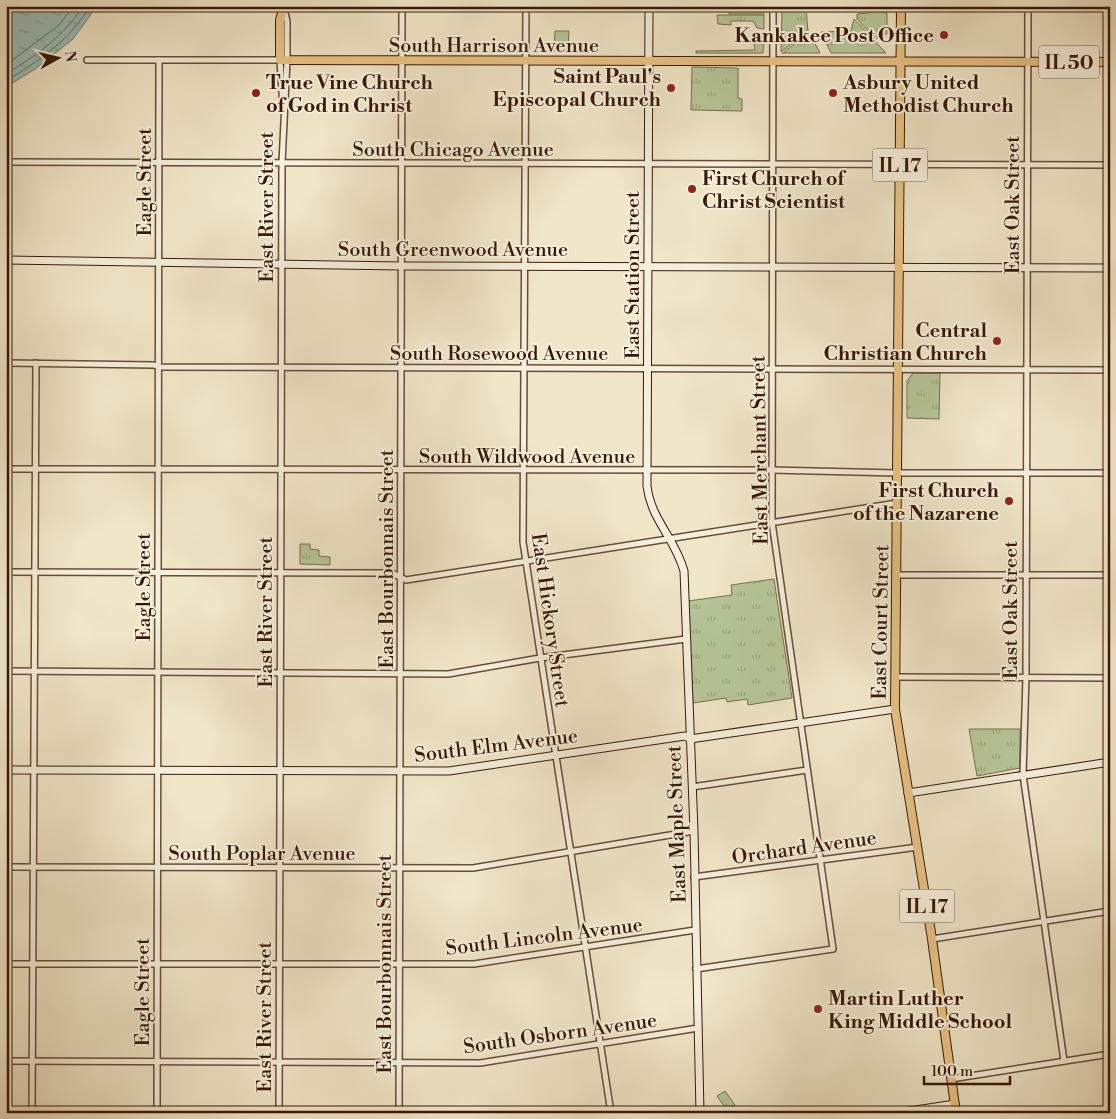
<svg xmlns="http://www.w3.org/2000/svg" width="1116" height="1119" viewBox="0 0 1116 1119" font-family="'Libre Bodoni',serif">
<style>
.grass{fill:url(#grass-tufts);stroke:#786f51}
.water{fill:url(#water-ripples);stroke:#747c74}
.lines{fill:none;stroke-linecap:round;stroke-linejoin:round}
.shore{stroke:#6a6b62;stroke-width:1}
.street-casing{stroke:#674c39;stroke-width:8}
.secondary-casing{stroke:#391809;stroke-width:9}
.primary-casing{stroke:#391809;stroke-width:10}
.street{stroke:#f5efdb;stroke-width:5}
.secondary{stroke:#f5efdb;stroke-width:7}
.primary{stroke:#e8c384;stroke-width:8}
.poi-dot{fill:#8f2418;stroke:#f5efdb;stroke-width:2}
.labels{text-anchor:middle;stroke-width:4;stroke-linejoin:round;paint-order:stroke}
.shield{fill:#f5efdb;stroke:#715848;stroke-width:1}
.shield-label{font-size:19px;font-weight:bold;fill:#391809}
.poi-label{font-size:20px;font-weight:bold;fill:#391809;stroke:#f5efdb;text-anchor:end}
.street-label{font-size:20px;fill:#391809;stroke:#f5efdb}
</style>
<defs>
<pattern id="grass-tufts" width="24" height="20" patternUnits="userSpaceOnUse" patternTransform="scale(1.25)"><rect width="24" height="20" fill="#b6c699"/><path d="M3 7l-1-3M5 7V3M7 7l1-3M15 17l-1-3M17 17v-4M19 17l1-3" fill="none" stroke="#9da982"/></pattern>
<pattern id="water-ripples" width="26" height="14" patternUnits="userSpaceOnUse" patternTransform="scale(1.25)"><rect width="26" height="14" fill="#9bbebb"/><path d="M2 4q2-2 4 0t4 0M15 11q2-2 4 0t4 0" fill="none" stroke="#86a39f"/></pattern>
</defs>
<rect width="100%" height="100%" fill="#f0e6c8"/>
<filter id="stains"><feTurbulence type="fractalNoise" baseFrequency=".004" numOctaves="4"/><feColorMatrix values="0 0 0 0 .2 0 0 0 0 .09 0 0 0 0 .02 0 0 0 .5 -.17"/></filter>
<radialGradient id="worn" r=".72"><stop offset=".6" stop-color="#630" stop-opacity="0"/><stop offset="1" stop-color="#630" stop-opacity=".3"/></radialGradient>
<g class="grass">
<rect x="729" y="6" width="35" height="8"/>
<path d="M782,9H806L808,31L781,52Z"/>
<path d="M877,12L887,13V34H880L876,40L857,19V14Z"/>
<path d="M717,15H764V29L757,28L753,21H731V25L718,24Z"/>
<path d="M854,19L886,53H831L821,32L851,31Z"/>
<path d="M555,31H569L568,50H554Z"/>
<path d="M809,32L820,53H782H783Z"/>
<path d="M764,37L763,53H696V51L755,50L754,44Z"/>
<path d="M692,67L738,68V98L742,99V111L691,110Z"/>
<path d="M913,373H940L939,419L907,418V381Z"/>
<path d="M300,544H310V549L319,550V556L330,557V565L300,564Z"/>
<path d="M774,579L792,698L748,705L747,699L727,702L726,698L693,703L688,601L732,595L731,585Z"/>
<path d="M969,729H1020V768L977,776Z"/>
<path d="M725,1091L735,1105L727,1110L717,1096Z"/>
</g>
<path class="water" d="M6,6H97L73,39L35,69L6,87Z"/>
<g class="lines">
<g class="shore">
<path d="M6,65L59,25L74,6"/>
<path d="M6,74C35,56 65,36 83,6"/>
<path d="M6,81C39,61 71,39 90,6"/>
</g>
<g class="street-casing">
<g id="street">
<path d="M526,6L523,542L611,1113"/>
<path d="M1028,6L1026,677L1023,775L1064,1061"/>
<path d="M87,60H280L283,108"/>
<path d="M6,162L1110,165"/>
<path d="M6,363L154,365L159,367L1110,370"/>
<path d="M6,469L771,470L897,473H1110"/>
<path d="M6,572L392,573L406,580L897,503"/>
<path d="M896,575H1110"/>
<path d="M6,671L448,674L540,658L686,639"/>
<path d="M895,677L1110,678"/>
<path d="M1108,762L1110,774"/>
<path d="M692,787L807,770"/>
<path d="M6,867L473,868L694,831"/>
<path d="M694,877L918,847"/>
<path d="M932,939L1110,911"/>
<path d="M6,964H474L695,930"/>
<path d="M696,969L833,949L772,522L773,6"/>
<path d="M6,1061L480,1063L698,1028"/>
<path d="M951,1079L1110,1054"/>
<path d="M32,1113L36,363"/>
<path d="M157,1113L159,60"/>
<path d="M279,1113L282,163L287,60V21L284,9"/>
<path d="M399,1113L402,6"/>
</g>
</g>
<g class="secondary-casing">
<g id="secondary">
<path d="M649,6L647,486C651,520 675,538 684,571L694,831L700,1113"/>
<path d="M6,260L401,266L1110,268"/>
<path d="M6,770L449,771L678,737L685,736L690,739L895,709"/>
<path d="M908,793L1110,762"/>
<path d="M896,1113L955,1104"/>
</g>
</g>
<g class="primary-casing">
<g id="primary">
<path d="M284,6L280,20V60L1110,62"/>
<path d="M901,6L895,709L932,939L956,1113"/>
</g>
</g>
<use href="#street" class="street"/>
<use href="#secondary" class="secondary"/>
<use href="#primary" class="primary"/>
</g>
<g class="poi-dot">
<circle cx="944" cy="35" r="5"/>
<circle cx="671" cy="88" r="5"/>
<circle cx="256" cy="93" r="5"/>
<circle cx="833" cy="93" r="5"/>
<circle cx="692" cy="189" r="5"/>
<circle cx="997" cy="341" r="5"/>
<circle cx="1009" cy="501" r="5"/>
<circle cx="818" cy="1009" r="5"/>
</g>
<g class="labels">
<g class="shield">
<rect x="1039" y="45.5" width="60" height="33" rx="4"/>
<rect x="872.5" y="148.5" width="55" height="33" rx="4"/>
<rect x="899.5" y="889.5" width="55" height="33" rx="4"/>
</g>
<g class="shield-label">
<text x="1069" y="69">IL 50</text>
<text x="900" y="172">IL 17</text>
<text x="927" y="913">IL 17</text>
</g>
<g class="poi-label">
<text x="934" y="42">Kankakee Post Office</text>
<text x="661" y="83">Saint Paul's<tspan x="661" dy="23">Episcopal Church</tspan></text>
<text x="266" y="89" text-anchor="start">True Vine Church<tspan x="266" dy="23">of God in Christ</tspan></text>
<text x="843" y="89" text-anchor="start">Asbury United<tspan x="843" dy="23">Methodist Church</tspan></text>
<text x="702" y="185" text-anchor="start">First Church of<tspan x="702" dy="23">Christ Scientist</tspan></text>
<text x="987" y="337">Central<tspan x="987" dy="23">Christian Church</tspan></text>
<text x="999" y="497">First Church<tspan x="999" dy="23">of the Nazarene</tspan></text>
<text x="828" y="1005" text-anchor="start">Martin Luther<tspan x="828" dy="23">King Middle School</tspan></text>
</g>
<g class="street-label">
<text x="494" y="52">South Harrison Avenue</text>
<text x="453" y="156">South Chicago Avenue</text>
<text transform="translate(144 182) rotate(-90)" y="7">Eagle Street</text>
<text transform="translate(1012 205) rotate(-90)" y="7">East Oak Street</text>
<text transform="translate(266 207) rotate(-90)" y="7">East River Street</text>
<text x="453" y="256">South Greenwood Avenue</text>
<text transform="translate(632 275) rotate(-90)" y="7">East Station Street</text>
<text x="499" y="360">South Rosewood Avenue</text>
<text transform="translate(759 450) rotate(-91)" y="7">East Merchant Street</text>
<text x="527" y="463">South Wildwood Avenue</text>
<text transform="translate(386 559) rotate(-90)" y="7">East Bourbonnais Street</text>
<text transform="translate(143 587) rotate(-90)" y="7">Eagle Street</text>
<text transform="translate(1010 610) rotate(-90)" y="7">East Oak Street</text>
<text transform="translate(265 612) rotate(-90)" y="7">East River Street</text>
<text transform="translate(551 620) rotate(82)" y="7">East Hickory Street</text>
<text transform="translate(880 622) rotate(-89)" y="7">East Court Street</text>
<text transform="translate(496 745) rotate(-7)" y="7">South Elm Avenue</text>
<text transform="translate(676 824) rotate(-92)" y="7">East Maple Street</text>
<text transform="translate(804 847) rotate(-8)" y="7">Orchard Avenue</text>
<text x="262" y="860">South Poplar Avenue</text>
<text transform="translate(544 936) rotate(-7)" y="7">South Lincoln Avenue</text>
<text transform="translate(384 964) rotate(-90)" y="7">East Bourbonnais Street</text>
<text transform="translate(142 992) rotate(-90)" y="7">Eagle Street</text>
<text transform="translate(264 1017) rotate(-90)" y="7">East River Street</text>
<text transform="translate(560 1033) rotate(-8)" y="7">South Osborn Avenue</text>
</g>
</g>
<rect width="1116" height="1119" fill="none" stroke="#f0e6c8" stroke-width="25"/>
<rect x="8" y="8" width="1101" height="1104" fill="none" stroke="#391809" stroke-width="2.5"/>
<rect x="12" y="12" width="1091" height="1094" fill="none" stroke="#391809"/>
<g transform="translate(58 58) rotate(82)" stroke="#f5efdb" stroke-width="4" paint-order="stroke">
<path d="M0-4L9 19L0 12L-9 19Z" fill="#391809"/>
<text y="-8" font-size="14" font-weight="bold" text-anchor="middle" fill="#391809">N</text>
</g>
<path d="M924 1076v8h86v-8" fill="none" stroke="#391809" stroke-width="2.5"/>
<text x="931" y="1076" font-size="15" fill="#391809" stroke="#f5efdb" stroke-width="4" paint-order="stroke">100 m</text>
<rect width="100%" height="100%" filter="url(#stains)"/>
<rect width="100%" height="100%" fill="url(#worn)"/>
</svg>
